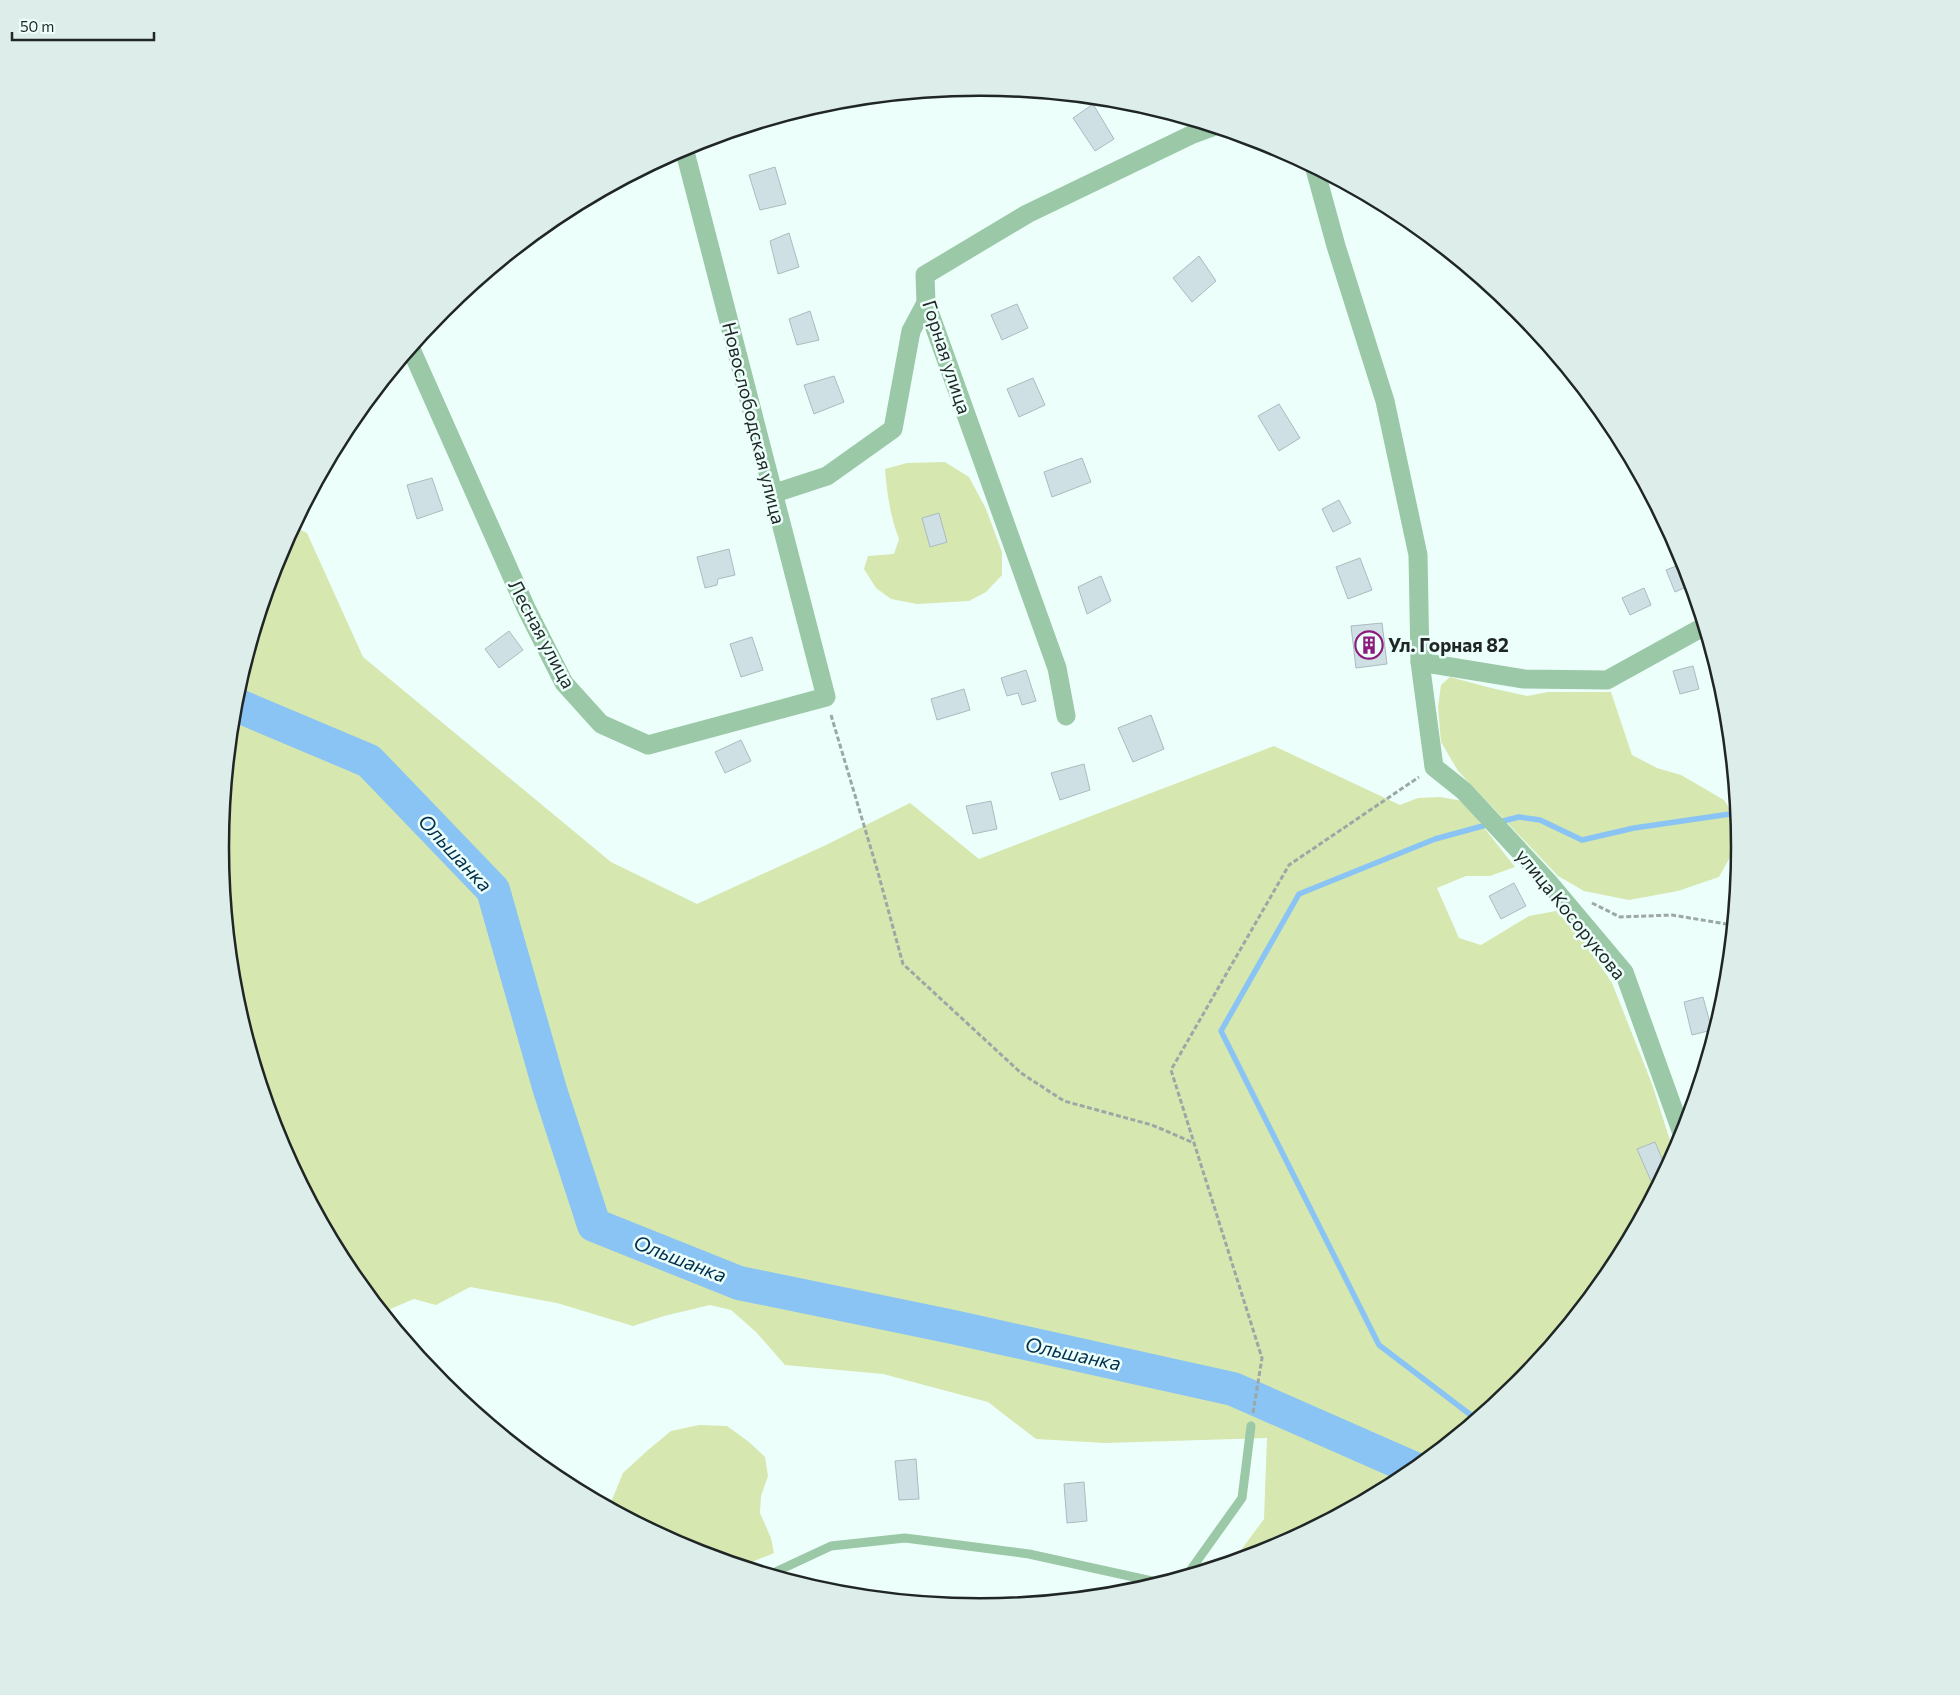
<svg xmlns="http://www.w3.org/2000/svg" width="1960" height="1695" viewBox="0 0 1960 1695" font-family="Commissioner,sans-serif">
<style>
.green{fill:#d6e7b0}
.lines{fill:none;stroke-linecap:round;stroke-linejoin:round}
.stream{stroke:#8ac4f4;stroke-width:5.5}
.river{stroke:#8ac4f4;stroke-width:34}
.building{fill:#cfe0e4;stroke:#abbbbf}
.path{stroke:#9ba8a6;stroke-width:3;stroke-dasharray:5 2.5;stroke-linecap:butt}
.lane{stroke:#9bc8a6;stroke-width:9}
.street{stroke:#9bc8a6;stroke-width:19}
.labels{text-anchor:middle;stroke-width:5;stroke-linejoin:round;paint-order:stroke}
.street-label{font-size:19px;fill:#1f2625;stroke:#edfffb}
.poi-label{font-size:19px;font-weight:bold;fill:#1f2625;stroke:#edfffb;text-anchor:start}
.water-label{font-size:20px;font-style:italic;fill:#002f4d;stroke:#edfffb}
.rim{fill:none;stroke:#1f2625;stroke-width:2.5}
</style>
<rect width="100%" height="100%" fill="#edfffb"/>
<g class="green">
<path d="M945,462L969,477L986,509L1002,552V575L986,592L969,601L917,604L891,599L876,588L864,569L868,556L894,554L899,539C890,516 887,493 885,469L907,463Z"/>
<path d="M294,527L307,533L363,657L611,862L697,904L826,845L910,803L979,859L1274,746L1400,805L1418,798L1440,797L1463,801L1515,867L1490,876H1466L1437,888L1459,938L1481,945L1529,916L1556,911L1583,940L1612,983L1652,1084L1674,1153L1612,1270L1517,1385L1402,1480L1271,1550L1232,1562L1264,1519L1267,1438L1105,1443L1036,1439L988,1402L883,1374L785,1365L756,1332L731,1310L710,1305L664,1316L633,1326L557,1303L470,1287L436,1305L414,1299L383,1312L348,1269L278,1138L235,995L220,847L235,699L278,556Z"/>
<path d="M1450,677L1491,688L1527,696L1548,692H1611L1632,755L1657,768L1681,775L1724,800L1738,822L1739,841L1719,877L1678,891L1629,900L1584,891L1558,876L1458,771L1441,742L1438,707L1441,685Z"/>
<path d="M699,1425L727,1426L749,1442L765,1457L768,1476L761,1496L760,1513L771,1538L774,1553L742,1566L689,1550L609,1507L623,1473L648,1450L671,1431Z"/>
</g>
<g class="lines">
<g class="stream">
<path d="M1499,822L1519,817L1540,820L1582,840L1634,828L1737,813"/>
<path d="M1476,1419L1379,1345L1221,1031L1299,894L1435,839L1490,824"/>
</g>
<path class="river" d="M234,704L369,761L493,890L550,1090L594,1225L739,1283L953,1327L1233,1389L1415,1469"/>
</g>
<g class="building">
<path d="M1093,104L1114,139L1095,151L1073,118Z"/>
<path d="M775,167L786,204L760,210L749,175Z"/>
<path d="M789,233L799,267L778,274L770,241Z"/>
<path d="M1199,256L1216,281L1192,302L1173,278Z"/>
<path d="M1017,304L1028,328L1002,340L991,315Z"/>
<path d="M810,311L819,340L797,345L789,319Z"/>
<path d="M834,376L844,402L814,414L804,385Z"/>
<path d="M1033,378L1045,405L1019,417L1007,389Z"/>
<path d="M1279,404L1300,438L1279,451L1258,416Z"/>
<path d="M1082,458L1091,482L1052,497L1044,472Z"/>
<path d="M432,478L443,510L417,519L407,485Z"/>
<path d="M1339,500L1351,523L1333,532L1322,509Z"/>
<path d="M939,513L947,542L930,547L922,518Z"/>
<path d="M729,549L735,575L718,579L717,585L705,588L697,557Z"/>
<path d="M1360,558L1372,590L1348,599L1336,567Z"/>
<path d="M1684,563L1691,585L1675,592L1666,570Z"/>
<path d="M1101,576L1111,601L1087,614L1078,587Z"/>
<path d="M1644,588L1651,605L1630,615L1622,598Z"/>
<path d="M1382,623L1387,664L1356,668L1351,626Z"/>
<path d="M509,631L523,650L499,668L485,649Z"/>
<path d="M752,637L763,670L741,677L730,644Z"/>
<path d="M1709,644L1716,667L1714,668L1704,646Z"/>
<path d="M1693,666L1699,689L1680,694L1673,671Z"/>
<path d="M1026,670L1036,701L1022,705L1018,693L1007,696L1001,678Z"/>
<path d="M964,689L970,710L937,720L931,699Z"/>
<path d="M1151,715L1164,749L1133,762L1118,728Z"/>
<path d="M741,740L751,761L725,773L715,752Z"/>
<path d="M1084,764L1090,790L1060,800L1051,773Z"/>
<path d="M991,801L997,829L973,834L966,806Z"/>
<path d="M1514,883L1526,906L1501,919L1489,896Z"/>
<path d="M1703,997L1712,1030L1692,1035L1684,1002Z"/>
<path d="M1655,1142L1666,1168L1662,1177L1651,1181L1637,1149Z"/>
<path d="M916,1459L919,1499L899,1500L895,1461Z"/>
<path d="M1084,1482L1087,1521L1067,1523L1064,1484Z"/>
</g>
<g class="lines">
<g class="path">
<path d="M831,715L877,869L903,964L1021,1073L1064,1101L1152,1125L1194,1143"/>
<path d="M1592,903L1620,917L1672,915L1732,925"/>
<path d="M1253,1413L1262,1358L1171,1070L1289,865L1419,777"/>
</g>
<g class="lane">
<path d="M771,1574L831,1546L905,1538L1029,1554L1161,1583"/>
<path d="M1187,1575L1242,1498L1251,1426"/>
</g>
<g class="street">
<path d="M1315,169L1336,246L1385,401L1418,555L1420,662L1434,767L1464,791L1550,884L1624,972L1683,1136"/>
<path d="M411,349L526,608L564,683L601,724L648,745L826,697L684,148"/>
<path d="M772,494L827,476L893,429L911,331L926,303"/>
<path d="M1420,662L1524,679L1607,680L1703,627"/>
<path d="M1066,716L1057,668L926,303L925,275L1027,214L1193,134L1212,127"/>
</g>
</g>
<defs>
<g id="building-ring" transform="scale(1.4375)"><circle r="9.5" fill="#edfffb" stroke="#8d1b7d" stroke-width="1.5"/><path d="M-4-6H4V6H1V3H-1V6H-4ZM-2.5-4.3h1.7v1.8h-1.7ZM.8-4.3h1.7v1.8H.8ZM-2.5-1h1.7V.8h-1.7ZM.8-1h1.7V.8H.8Z" fill="#8d1b7d"/></g>
</defs>
<g fill-rule="evenodd">
<use href="#building-ring" x="1369" y="645"/>
</g>
<g class="labels">
<g class="street-label">
<text transform="translate(947 357) rotate(72)" y="7">Горная улица</text>
<text transform="translate(754 423) rotate(76)" y="7">Новослободская улица</text>
<text transform="translate(542 634) rotate(62)" y="7">Лесная улица</text>
<text transform="translate(1571 914) rotate(51)" y="7">улица Косорукова</text>
</g>
<g class="poi-label">
<text x="1388" y="652">Ул. Горная 82</text>
</g>
<g class="water-label">
<text transform="translate(455 853) rotate(47)" y="7">Ольшанка</text>
<text transform="translate(680 1259) rotate(21)" y="7">Ольшанка</text>
<text transform="translate(1073 1354) rotate(12)" y="7">Ольшанка</text>
</g>
</g>
<path d="M0 0H1960V1695H0ZM229 847a751 751 0 1 1 1502 0a751 751 0 1 1-1502 0Z" fill="#ddeeea" fill-rule="evenodd"/>
<path class="rim" d="M229 847a751 751 0 1 1 1502 0a751 751 0 1 1-1502 0Z"/>
<path d="M12 32v8h142v-8" fill="none" stroke="#1f2625" stroke-width="2.5"/>
<text x="20" y="32" font-size="15" fill="#1f2625" stroke="#edfffb" stroke-width="4" paint-order="stroke">50 m</text>
</svg>
